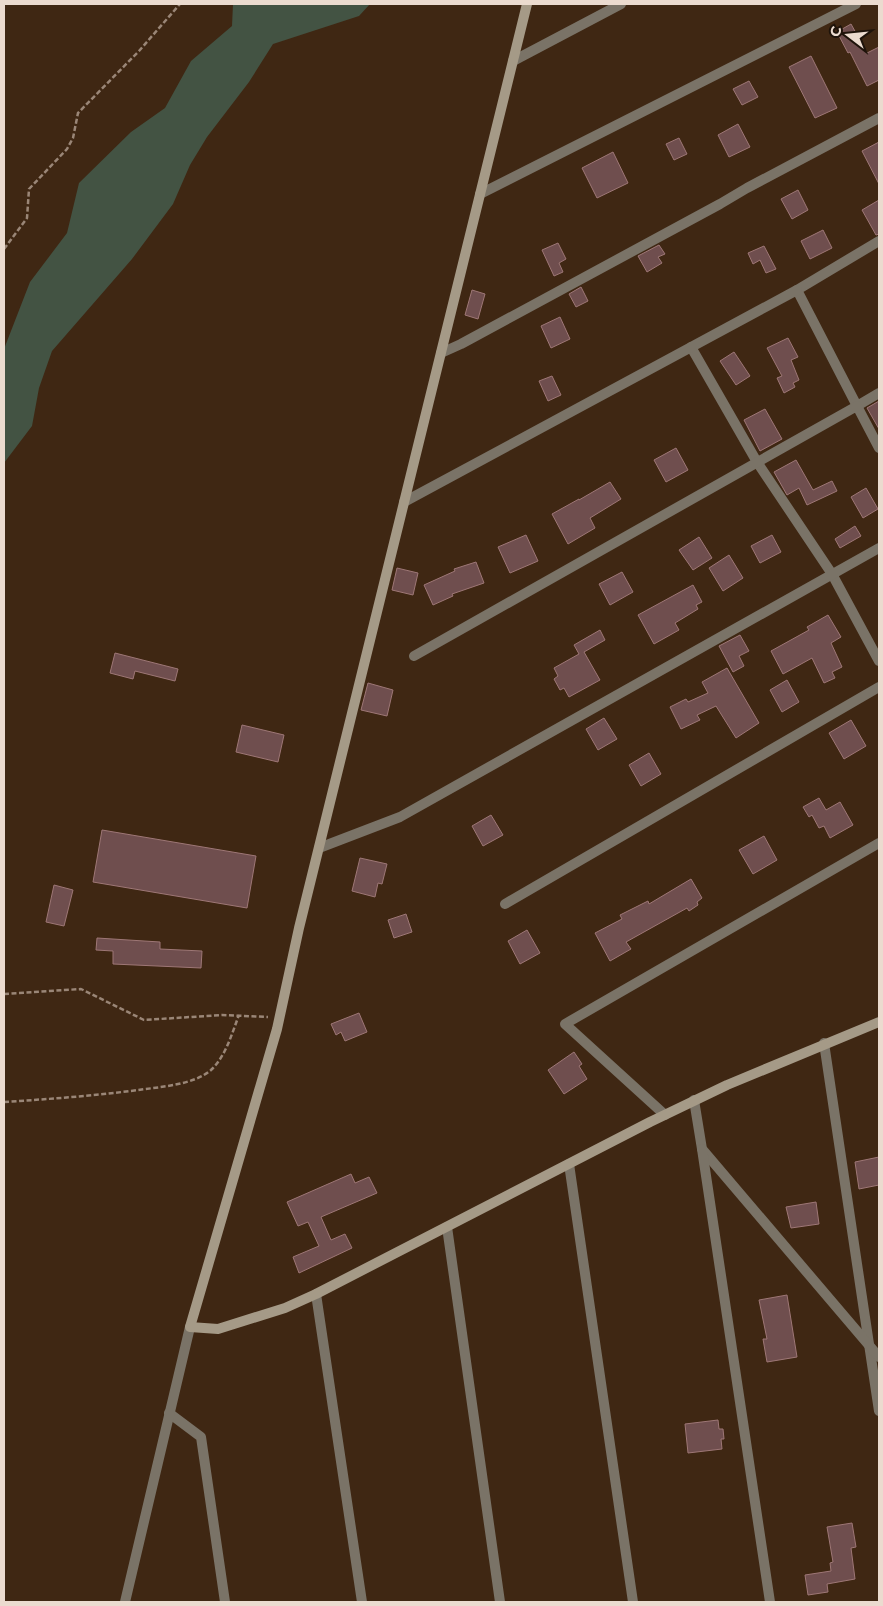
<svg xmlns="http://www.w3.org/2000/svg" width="883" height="1606" viewBox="0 0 883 1606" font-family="Montserrat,sans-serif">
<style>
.green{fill:#435343}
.building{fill:#6f4e4e;stroke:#9e7776}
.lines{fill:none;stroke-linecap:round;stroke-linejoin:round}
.path{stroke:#9a8677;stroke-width:2.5;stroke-dasharray:5 2.5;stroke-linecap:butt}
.street{stroke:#7a7367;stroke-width:10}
.secondary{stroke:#a59a87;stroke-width:10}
</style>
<rect width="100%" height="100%" fill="#3f2713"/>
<path class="green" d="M233,4H370L359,16L273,44L249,82L207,137L190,165L173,204L132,259L52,351L39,388L32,426L4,463V349L30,282L67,233L79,183L131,132L165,108L191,61L232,26Z"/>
<g class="building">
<path d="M851,24L867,53L879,47V80L867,86L850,52L848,53L837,32Z"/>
<path d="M811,56L837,108L815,118L789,67Z"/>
<path d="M749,81L758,97L742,105L733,89Z"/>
<path d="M738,124L750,147L729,157L718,135Z"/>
<path d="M679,138L687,154L674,160L666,144Z"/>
<path d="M879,142V184L862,151Z"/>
<path d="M613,152L628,183L597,198L582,168Z"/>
<path d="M798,190L808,210L792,219L781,199Z"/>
<path d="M879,200V234L876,235L862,210Z"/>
<path d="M823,230L832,248L810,259L801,241Z"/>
<path d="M558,243L566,259L559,263L563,272L554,276L542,250Z"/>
<path d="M659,245L665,254L658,257L662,263L647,272L638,256Z"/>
<path d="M764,246L776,269L766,273L760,260L753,264L748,253Z"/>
<path d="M581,287L588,301L576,307L569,294Z"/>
<path d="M472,290L485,294L478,319L465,315Z"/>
<path d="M560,317L570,339L551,348L541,326Z"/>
<path d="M788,338L798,357L791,360L799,380L793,383L795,387L784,393L777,378L782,376L767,348Z"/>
<path d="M734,352L750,376L736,385L720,361Z"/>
<path d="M552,376L561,395L548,401L539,381Z"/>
<path d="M879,401V429L867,408Z"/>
<path d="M765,409L782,439L760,451L744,420Z"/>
<path d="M676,448L688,470L666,482L654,460Z"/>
<path d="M796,460L813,490L832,481L837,491L807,505L799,488L787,495L774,472Z"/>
<path d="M610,482L621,499L590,518L595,528L568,544L552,514L579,499V500Z"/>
<path d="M866,488L878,509L863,518L851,497Z"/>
<path d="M855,526L861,536L840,548L835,539Z"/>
<path d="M526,535L538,561L510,573L498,547Z"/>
<path d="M772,535L781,552L760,563L751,546Z"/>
<path d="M699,537L712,558L693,570L679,550Z"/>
<path d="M729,555L743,578L723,591L709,568Z"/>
<path d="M476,562L484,583L452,594L453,596L433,605L424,585L455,571L454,569Z"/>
<path d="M397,568L418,573L413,595L392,590Z"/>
<path d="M622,572L633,592L610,605L599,584Z"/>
<path d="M693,585L702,602L696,605L698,609L675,623L679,630L654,644L638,615Z"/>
<path d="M828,615L841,637L831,643L842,667L832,672L835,678L824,683L812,658L783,674L771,651L809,630L807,627Z"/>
<path d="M600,630L605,640L584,652L600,680L569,697L564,688L560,690L554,679L558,676L554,668L579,654L574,645Z"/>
<path d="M740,635L749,651L739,656L744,666L733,672L719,646Z"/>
<path d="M115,653L178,669L175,681L135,671L133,679L110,673Z"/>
<path d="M727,668L759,723L736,738L716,706L697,715L700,720L681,729L670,707L686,699L688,702L708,693L702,682Z"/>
<path d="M787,680L799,702L782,712L770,690Z"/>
<path d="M368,683L393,690L387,716L361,710Z"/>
<path d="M604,718L617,739L598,750L586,729Z"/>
<path d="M851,720L866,746L844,759L829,733Z"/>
<path d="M242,725L284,735L278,762L236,752Z"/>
<path d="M649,753L661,774L641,786L629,765Z"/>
<path d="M819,798L826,810L840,802L853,825L830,838L824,826L819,828L812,815L809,817L803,807Z"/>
<path d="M491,815L503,835L483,846L472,826Z"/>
<path d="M102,830L256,856L247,908L93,882Z"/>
<path d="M764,836L777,860L753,874L739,850Z"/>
<path d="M360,858L387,864L382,884L378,883L375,897L352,891Z"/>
<path d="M691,879L702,898L697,902L698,905L689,911L687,908L626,942L631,949L610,961L595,933L622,919L620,915L648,901L649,904Z"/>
<path d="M54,885L73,890L64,926L46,922Z"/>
<path d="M406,914L412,932L394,938L388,920Z"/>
<path d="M527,930L540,953L520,964L508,941Z"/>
<path d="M97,938L160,942V949L202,951L201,968L113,964V951L96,950Z"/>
<path d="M359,1013L367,1032L345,1041L341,1032L336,1035L331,1024Z"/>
<path d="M574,1052L582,1064L579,1066L587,1079L564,1094L548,1070Z"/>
<path d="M879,1157V1185L859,1189L855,1162Z"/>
<path d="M351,1174L355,1183L369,1177L377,1193L321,1217L331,1240L345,1234L352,1248L299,1273L293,1257L319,1246L308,1222L298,1226L287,1202Z"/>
<path d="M816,1202L819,1224L791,1228L786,1207Z"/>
<path d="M787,1295L797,1357L767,1362L763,1339H767L759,1300Z"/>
<path d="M718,1420L719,1429H723L724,1439H721L722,1449L688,1453L685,1424Z"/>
<path d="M852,1523L856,1547L851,1548L855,1579L827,1584L828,1592L808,1595L805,1575L831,1571L830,1563L833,1562L827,1527Z"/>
</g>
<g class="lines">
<g class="path">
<path d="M4,249L27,218L29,189L67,149L73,138L78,113L139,51L180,4"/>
<path d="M4,994L81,989L144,1020L222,1015L268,1017"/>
<path d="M4,1102C49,1099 93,1096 138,1090C159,1087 194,1085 211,1070C226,1056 232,1033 239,1015"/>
</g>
<g class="street">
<path d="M513,61L621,4"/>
<path d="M480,194L856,4"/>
<path d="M879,241L797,290L857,406L879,393"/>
<path d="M691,347L757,462L832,574L879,661"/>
<path d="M441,353L461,344L720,204L747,188L879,118"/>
<path d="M404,502L797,290"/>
<path d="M414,656L857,406L879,448"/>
<path d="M319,848L400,817L879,548"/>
<path d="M505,904L879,687"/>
<path d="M824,1043L879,1411"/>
<path d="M694,1100L702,1149L879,1357"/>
<path d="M665,1115L565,1024L879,843"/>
<path d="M702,1149L770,1602"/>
<path d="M569,1164L633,1602"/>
<path d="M447,1227L500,1602"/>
<path d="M316,1294L362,1602"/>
<path d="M169,1413L201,1437L225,1602"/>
<path d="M125,1602L190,1327"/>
</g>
<path class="secondary" d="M527,4L299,928L277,1029L190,1327L218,1329L285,1308L316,1294L650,1122L727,1085L879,1022"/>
</g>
<rect width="883" height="1606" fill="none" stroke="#ebdbcf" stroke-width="10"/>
<g transform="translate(848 35) rotate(286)" stroke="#1e130a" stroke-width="4" paint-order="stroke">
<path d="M0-4L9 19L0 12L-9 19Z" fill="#ebdbcf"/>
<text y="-8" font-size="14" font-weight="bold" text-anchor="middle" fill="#ebdbcf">С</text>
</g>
</svg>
